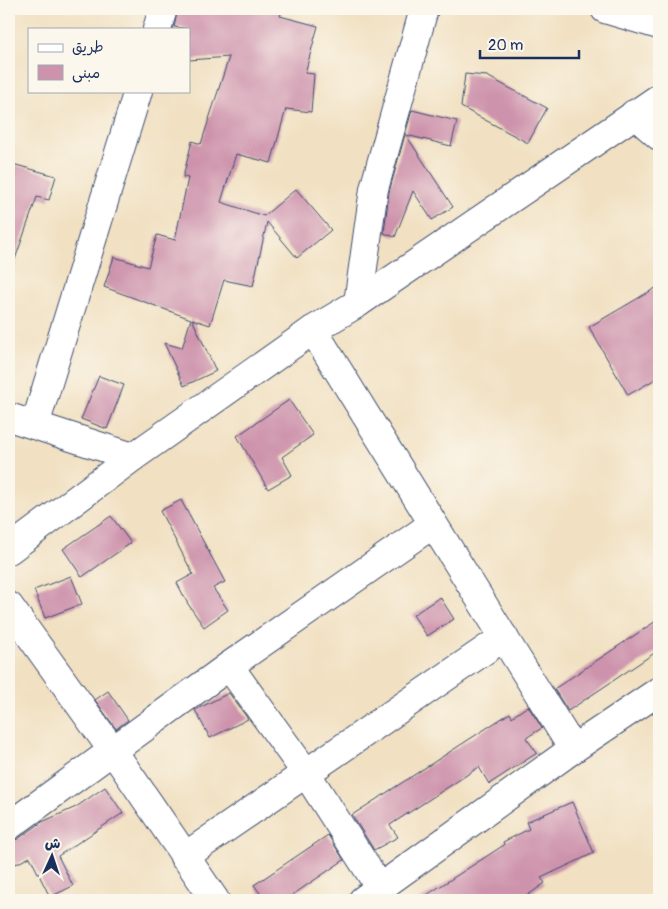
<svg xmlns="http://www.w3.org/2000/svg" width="668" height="909" viewBox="0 0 668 909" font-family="Pangolin,'Playpen Sans Arabic',sans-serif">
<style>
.building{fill:#cd93ac}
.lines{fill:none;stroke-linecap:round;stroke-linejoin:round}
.minor-casing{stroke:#3b4a6d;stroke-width:30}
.minor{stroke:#fff;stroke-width:28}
</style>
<rect width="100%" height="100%" fill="#fbf7ec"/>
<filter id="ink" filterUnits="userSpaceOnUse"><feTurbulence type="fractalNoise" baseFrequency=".02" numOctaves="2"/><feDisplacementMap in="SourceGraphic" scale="10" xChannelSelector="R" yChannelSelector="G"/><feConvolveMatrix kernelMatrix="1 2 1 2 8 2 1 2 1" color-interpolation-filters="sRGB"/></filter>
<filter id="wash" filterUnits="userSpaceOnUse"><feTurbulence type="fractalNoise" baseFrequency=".0096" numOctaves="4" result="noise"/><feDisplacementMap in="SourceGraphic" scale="20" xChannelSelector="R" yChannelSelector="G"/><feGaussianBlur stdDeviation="1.12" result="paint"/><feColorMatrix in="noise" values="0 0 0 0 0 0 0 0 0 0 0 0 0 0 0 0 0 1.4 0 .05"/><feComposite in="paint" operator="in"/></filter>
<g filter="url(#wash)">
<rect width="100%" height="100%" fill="#f1e0c1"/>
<g id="blocks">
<g class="building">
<path d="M178,9H283L280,16L318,26L305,73L314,74L311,112L286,109L271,163L236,154L221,202L264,216L296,189L331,230L297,258L267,222L253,286L224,280L210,325L192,319L216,371L184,386L164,343L182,348L191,319L104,287L114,257L148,267L157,235L175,240L188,178L183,177L192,141L201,144L229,57L189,60V29L174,27Z"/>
<path d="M465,74L487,76L547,108L528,143L461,107Z"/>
<path d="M412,110L457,121L451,146L406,135L453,207L432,220L413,191L395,237L384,233L389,192Z"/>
<path d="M9,163L56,176L49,200L37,197L13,265H9Z"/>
<path d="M659,286V377L628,395L589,327Z"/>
<path d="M99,376L124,385L107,429L81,419Z"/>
<path d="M289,400L313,435L282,457L292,475L268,489L237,436Z"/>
<path d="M181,500L225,582L213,588L228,610L204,627L188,604L177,583L193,574L160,511Z"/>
<path d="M111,516L131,543L82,577L63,549Z"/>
<path d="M71,576L82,604L45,618L34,590Z"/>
<path d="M440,597L454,619L427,636L413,615Z"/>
<path d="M659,619V650L568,711L554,689Z"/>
<path d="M108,691L128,720L116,729L95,700Z"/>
<path d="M229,693L248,719L210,738L195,710Z"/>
<path d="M528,706L542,728L526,738L537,753L489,784L479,767L390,825L398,837L374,850L352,815L510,713L512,717Z"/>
<path d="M105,787L123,813L58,856L73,886L50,897L30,857L16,864L9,849V841L18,839L42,822L76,807Z"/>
<path d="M572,802L594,853L541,878L545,883L521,900H419L504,845L503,842L529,829L526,822Z"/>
<path d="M328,835L344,860L285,900H265L254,885Z"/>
</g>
</g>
</g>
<g filter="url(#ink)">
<use href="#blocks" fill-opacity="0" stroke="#3b4a6d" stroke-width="1"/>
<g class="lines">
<g class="minor-casing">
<g id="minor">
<path d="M605,9L659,25"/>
<path d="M157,29L163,9"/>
<path d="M634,114L659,136"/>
<path d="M358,303L374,189L424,9"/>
<path d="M313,330L573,749"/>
<path d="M9,417L133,457"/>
<path d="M35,425L138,91"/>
<path d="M9,550L133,457L313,330L358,303L659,98"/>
<path d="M9,606L113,751L215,900"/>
<path d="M229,666L306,773L380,888"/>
<path d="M9,826L229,666L433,524"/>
<path d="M184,857L504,637"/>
<path d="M363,900L573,749L659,691"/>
</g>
</g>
<use href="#minor" class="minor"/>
</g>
</g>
<rect width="668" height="909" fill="none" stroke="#fbf7ec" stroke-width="30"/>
<rect x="28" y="28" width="162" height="65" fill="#fbf7ec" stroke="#a1a7b3"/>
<rect x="38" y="44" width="25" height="8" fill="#ffffff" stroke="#a1a7b3"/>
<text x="72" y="52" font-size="15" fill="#1b2f5e">طريق</text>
<rect x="38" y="65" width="25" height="15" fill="#cd93ac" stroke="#a1a7b3"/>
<text x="72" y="78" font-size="15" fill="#1b2f5e">مبنى</text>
<g transform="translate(52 856) rotate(3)" stroke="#fbf7ec" stroke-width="4" paint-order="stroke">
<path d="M0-4L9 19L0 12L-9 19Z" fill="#1b2f5e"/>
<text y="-8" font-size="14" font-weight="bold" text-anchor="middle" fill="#1b2f5e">ش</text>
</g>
<path d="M480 50v8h99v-8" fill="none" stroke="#1b2f5e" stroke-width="2.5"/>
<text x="488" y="50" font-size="15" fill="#1b2f5e" stroke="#fbf7ec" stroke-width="4" paint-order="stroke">20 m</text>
</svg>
